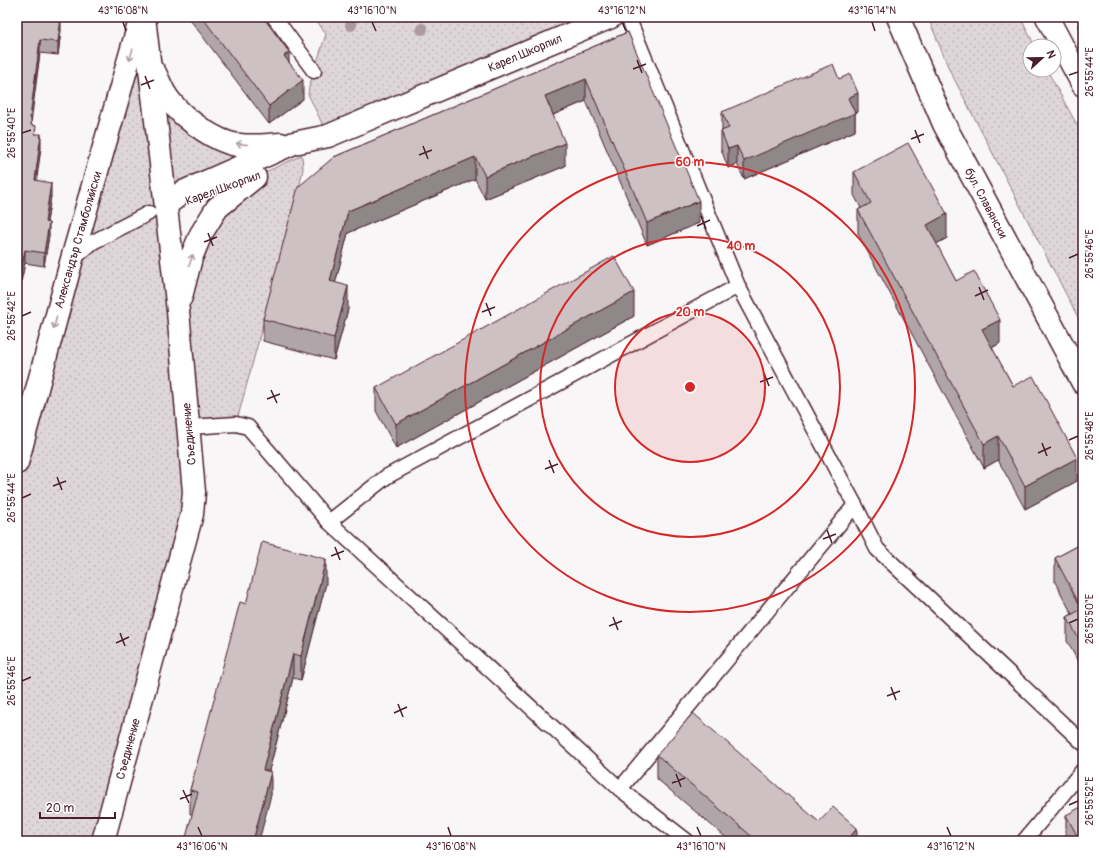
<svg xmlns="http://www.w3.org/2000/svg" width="1100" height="858" viewBox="0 0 1100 858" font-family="Pangolin,sans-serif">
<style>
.grass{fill:url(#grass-dots);stroke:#947a82}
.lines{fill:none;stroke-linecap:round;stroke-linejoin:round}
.lane-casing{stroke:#4a1f2b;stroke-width:17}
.street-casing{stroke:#4a1f2b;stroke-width:25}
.secondary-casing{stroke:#4a1f2b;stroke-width:25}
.lane{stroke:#fff;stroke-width:14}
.street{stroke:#fff;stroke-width:22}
.secondary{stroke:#fff;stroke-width:22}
.tree{fill:#ad999e}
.wall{fill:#b0a6a9;stroke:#4a1f2b}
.shaded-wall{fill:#908789;stroke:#4a1f2b}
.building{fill:#cdc1c4;stroke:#4a1f2b}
.oneway{stroke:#ae9aa0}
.ticks{fill:none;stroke:#4a1f2b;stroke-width:1.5}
.ring{fill:none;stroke:#d62828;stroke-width:2}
.labels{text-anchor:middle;stroke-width:3;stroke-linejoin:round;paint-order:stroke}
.street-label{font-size:12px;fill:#4a1f2b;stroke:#fff}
.centre{fill:#d62828;stroke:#fff;stroke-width:2}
.ring-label{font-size:12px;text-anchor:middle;font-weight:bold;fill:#d62828;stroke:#fff;stroke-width:3;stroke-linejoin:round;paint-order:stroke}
.neatline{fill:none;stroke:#4a1f2b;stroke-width:1.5}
.ticks-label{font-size:10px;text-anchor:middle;fill:#4a1f2b}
</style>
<defs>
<pattern id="grass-dots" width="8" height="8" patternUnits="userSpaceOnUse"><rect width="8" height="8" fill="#ded6d9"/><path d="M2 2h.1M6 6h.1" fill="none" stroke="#c0b7ba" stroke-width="1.8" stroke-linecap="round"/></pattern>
</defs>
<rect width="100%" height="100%" fill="#f8f6f7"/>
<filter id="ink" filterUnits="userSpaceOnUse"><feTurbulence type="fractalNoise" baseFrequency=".025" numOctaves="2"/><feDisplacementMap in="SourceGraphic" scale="8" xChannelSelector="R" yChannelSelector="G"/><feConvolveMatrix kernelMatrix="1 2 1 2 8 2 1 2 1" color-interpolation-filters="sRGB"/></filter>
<g filter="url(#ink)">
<g class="grass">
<path d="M141,17L149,60L209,134L294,143L166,205L178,310L191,258L255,177L302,155L303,169L296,203L236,424L189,427L194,492L103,841H17V463Z"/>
<path d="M314,17H611L328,136L308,94L309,87L326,34Z"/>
<path d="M928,17H1020L1035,46H1030V70H1047L1083,136V327L949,69Z"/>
</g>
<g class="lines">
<g class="lane-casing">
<g id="lane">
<path d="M274,17L314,71"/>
<path d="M628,17L738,286L855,505L877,549L1083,743"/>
<path d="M73,259L93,242L149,213"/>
<path d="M189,427L236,424L248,427L329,522L620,789L687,841"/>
<path d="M329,522L386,477L738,286"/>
<path d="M620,789L855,505"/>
<path d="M1024,841L1083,770"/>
</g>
</g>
<g class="street-casing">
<g id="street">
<path d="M1047,17L1083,85"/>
<path d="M17,463L72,259L141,17"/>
</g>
</g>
<g class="secondary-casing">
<g id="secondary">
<path d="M898,17L944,124L1083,383"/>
<path d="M155,73C158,79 161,86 164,92C175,112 207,136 229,143C245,148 265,145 281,144"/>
<path d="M166,205L183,192L294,143L328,136L611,17"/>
<path d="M181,297L191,258L201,234L217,208L255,177"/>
<path d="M103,841L192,514L194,492L178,311L144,17"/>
</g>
</g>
<use href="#lane" class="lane"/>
<use href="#street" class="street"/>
<use href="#secondary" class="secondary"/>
</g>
<g class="tree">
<circle cx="351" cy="25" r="6"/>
<circle cx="422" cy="29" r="6"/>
</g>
<g class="wall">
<path d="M188,17H263L289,62L303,99L269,124Z"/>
<path d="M1079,17H1083V36L1079,27Z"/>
<path d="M61,30L58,55L40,53L31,118V125L36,134L41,147L36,181L51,196L47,222L49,235L44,266L25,263L17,300V45Z"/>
<path d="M628,32L699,223L647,245L586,101L553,115L565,166L485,199L475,179L348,233L335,283L348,309L334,360L263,341V319L334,157Z"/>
<path d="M839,79L858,112L855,113V131L744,179L737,164L728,168L721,149V131L722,130V112Z"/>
<path d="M854,172L947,238L936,244L956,281L1000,343L992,348L1013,386L1077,481L1025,509L998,460L984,468L858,234V210L861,208L854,195Z"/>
<path d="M634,316L396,448L376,411V388Z"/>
<path d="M1083,543V671L1067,641V617L1072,614L1055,582V558Z"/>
<path d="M326,583L301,680L293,678L269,771L271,795L192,814H190V790L246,604Z"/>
<path d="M657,755L819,822L857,841H730L657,779Z"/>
<path d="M1066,815L1083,841H1067L1066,839Z"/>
</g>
<g class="shaded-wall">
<path d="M61,18V30L58,55V42Z"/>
<path d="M40,40V53L30,131V118Z"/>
<path d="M289,52V71L284,56Z"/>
<path d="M586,79V101L545,118V96Z"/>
<path d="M303,80V99L269,124V106Z"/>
<path d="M858,93V112L855,113V131L744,179V161L848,98Z"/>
<path d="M41,134V147L35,193V180Z"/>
<path d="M565,143V166L485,199V176Z"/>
<path d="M737,146V164L728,168V149Z"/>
<path d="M475,157V179L348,233L330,304V281L348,211Z"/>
<path d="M51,183V196L45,235V222Z"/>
<path d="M699,201V223L647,245V223Z"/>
<path d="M947,214V238L927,249V225Z"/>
<path d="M49,223V235L44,266V253Z"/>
<path d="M25,250V263L17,300V287Z"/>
<path d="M348,286V309L334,360V338Z"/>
<path d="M634,292V316L396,448V424Z"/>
<path d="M1000,320V343L982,353V329Z"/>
<path d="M998,436V460L984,468V444Z"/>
<path d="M1077,458V481L1025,509V486Z"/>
<path d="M326,559V583L301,680V656Z"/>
<path d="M293,654V678L263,794V770Z"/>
<path d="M271,772V795L259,841H253Z"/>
<path d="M857,828V841H847Z"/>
</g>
<g class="building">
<path d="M20,17H56L61,18L58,42L40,40L30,118H31V125L36,126L35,134H41L35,180L51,183L45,222L49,223L44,253L25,250L17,287V45Z"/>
<path d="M202,17H263L289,52L284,56L303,80L269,106Z"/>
<path d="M628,32L699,201L647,223L586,79L545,96L565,143L485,176L475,157L348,211L330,281L348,286L334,338L263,319L298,187L334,157Z"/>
<path d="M833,64L839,79L850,74L858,93L848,98L855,113L744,161L737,146L728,149L721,131L729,128L722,112Z"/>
<path d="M908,143L947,214L927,225L956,281L974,271L1000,320L982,329L1013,386L1033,376L1077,458L1025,486L998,436L984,444L858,210L871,203L854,172Z"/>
<path d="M614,256L634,292L396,424L376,388Z"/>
<path d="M262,542L326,559L301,656L293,654L263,770L271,772L253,841H185L198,792L190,790L240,602L246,604Z"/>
<path d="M1083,543V647L1067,617L1082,609L1055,558Z"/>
<path d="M693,713L819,822L833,807L857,828L847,841H757L657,755Z"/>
<path d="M1083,806V841H1080L1066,815Z"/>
<path d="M670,838L671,841H664Z"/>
</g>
<defs><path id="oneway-shaft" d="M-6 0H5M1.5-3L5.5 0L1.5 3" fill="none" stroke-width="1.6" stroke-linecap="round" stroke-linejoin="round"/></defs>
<g class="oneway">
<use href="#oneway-shaft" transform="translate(131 55) rotate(106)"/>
<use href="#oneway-shaft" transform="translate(242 144) rotate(-174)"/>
<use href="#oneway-shaft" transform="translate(191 260) rotate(-72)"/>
<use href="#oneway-shaft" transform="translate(55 323) rotate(105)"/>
</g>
</g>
<path class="ticks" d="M123,22L126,31M372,22L376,31M622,22L626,31M872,22L875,31M637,60L642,73M633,69L646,64M1069,75L1078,72M145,76L150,89M141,85L154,80M915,130L920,143M22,133L31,130M911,139L924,134M423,146L428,159M419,155L432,150M701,216L706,229M697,226L710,220M208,233L213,246M204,242L217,237M1069,258L1078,254M979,287L984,300M975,296L988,290M486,303L491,316M482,312L495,307M22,316L31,312M764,373L769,386M760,382L773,377M271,390L277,403M267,399L280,394M1069,440L1078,436M1042,443L1047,456M1038,453L1051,447M549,460L554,473M545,469L558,464M57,477L62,490M53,486L66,481M22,498L31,494M827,530L832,543M823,539L836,534M335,547L340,560M331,556L344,551M613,617L618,630M1069,623L1078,619M609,626L622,621M120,633L125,646M116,643L129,637M22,681L31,677M891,687L896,700M887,696L900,691M398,704L403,717M394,713L407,707M676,774L681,787M672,783L685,778M183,790L189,803M180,799L192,794M1069,805L1078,801M198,827L202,836M448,827L451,836M697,827L701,836M947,827L951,836"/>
<circle cx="690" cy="387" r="75" fill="#d62828" fill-opacity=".12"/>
<g class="ring">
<circle cx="690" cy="387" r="75"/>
<circle cx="690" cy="387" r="150"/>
<circle cx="690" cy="387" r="225"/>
</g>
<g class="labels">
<g class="street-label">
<text transform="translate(525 53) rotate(-23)" y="4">Карел Шкорпил</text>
<text transform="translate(223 188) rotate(-20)" y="4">Карел Шкорпил</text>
<text transform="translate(986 203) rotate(62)" y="4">бул. Славянски</text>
<text transform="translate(78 240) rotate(-74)" y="4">Александър Стамболийски</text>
<text transform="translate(189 434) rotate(-95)" y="4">Съединение</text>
<text transform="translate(128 749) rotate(-75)" y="4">Съединение</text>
</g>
</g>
<circle cx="690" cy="387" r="6" class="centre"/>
<g class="ring-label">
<text x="690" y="166">60 m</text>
<text x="741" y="250">40 m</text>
<text x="690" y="316">20 m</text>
</g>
<rect width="1100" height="858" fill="none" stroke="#fff" stroke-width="44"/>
<g transform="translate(1042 58) rotate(68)"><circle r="19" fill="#ffffff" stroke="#b7a5aa"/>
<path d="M0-3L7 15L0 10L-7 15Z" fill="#4a1f2b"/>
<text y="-6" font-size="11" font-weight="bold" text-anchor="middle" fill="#4a1f2b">N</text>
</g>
<path d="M40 812v6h75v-6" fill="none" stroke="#4a1f2b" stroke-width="2"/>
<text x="46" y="812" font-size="12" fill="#4a1f2b" stroke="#ffffff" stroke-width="3" paint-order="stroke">20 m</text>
<rect x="22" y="22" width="1056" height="814" class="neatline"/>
<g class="ticks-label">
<text x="123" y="14">43°16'08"N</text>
<text x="372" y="14">43°16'10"N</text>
<text x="622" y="14">43°16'12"N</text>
<text x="872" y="14">43°16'14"N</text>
<text transform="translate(1089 72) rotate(-90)" y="4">26°55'44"E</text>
<text transform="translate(11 133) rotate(-90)" y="4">26°55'40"E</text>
<text transform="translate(1089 254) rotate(-90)" y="4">26°55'46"E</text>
<text transform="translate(11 316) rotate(-90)" y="4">26°55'42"E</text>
<text transform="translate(1089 436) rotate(-90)" y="4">26°55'48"E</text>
<text transform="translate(11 498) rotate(-90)" y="4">26°55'44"E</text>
<text transform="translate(1089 619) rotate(-90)" y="4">26°55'50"E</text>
<text transform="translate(11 681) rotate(-90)" y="4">26°55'46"E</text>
<text transform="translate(1089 801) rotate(-90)" y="4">26°55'52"E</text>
<text x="202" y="850">43°16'06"N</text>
<text x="451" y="850">43°16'08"N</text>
<text x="701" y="850">43°16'10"N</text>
<text x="951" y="850">43°16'12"N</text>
</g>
</svg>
